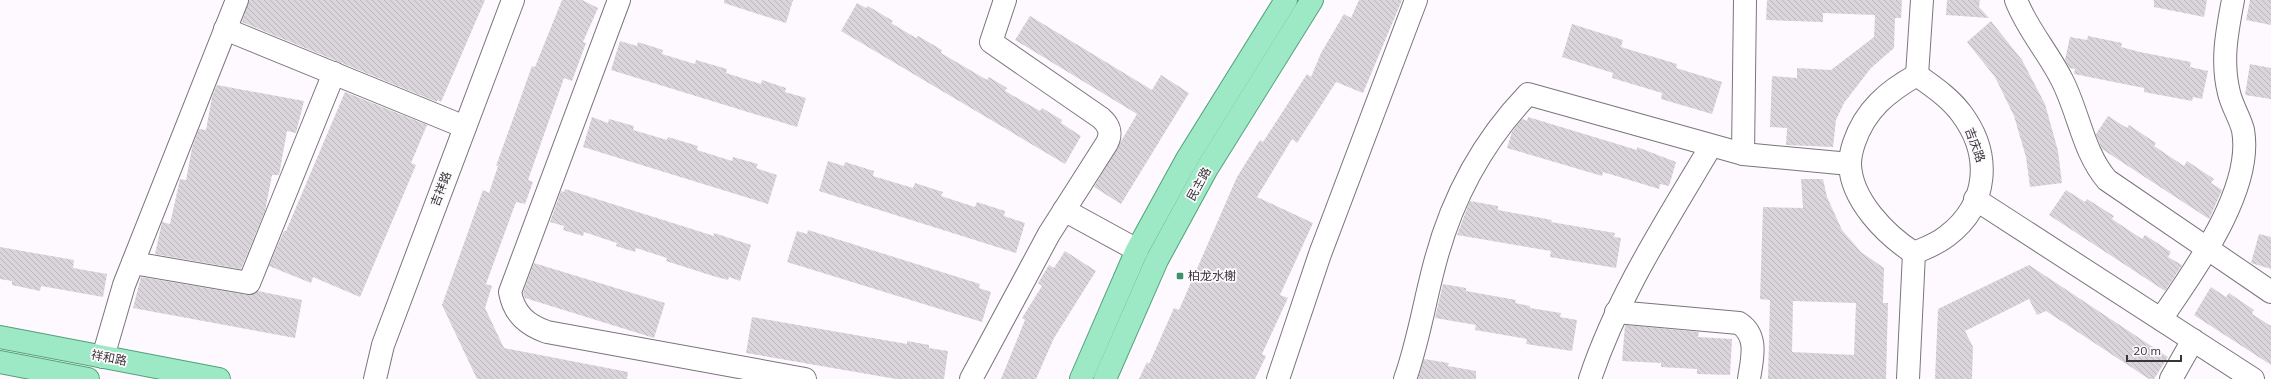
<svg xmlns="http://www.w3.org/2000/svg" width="2271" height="379" viewBox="0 0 2271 379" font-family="Mulish,'Noto Sans SC',sans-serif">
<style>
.building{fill:url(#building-back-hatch);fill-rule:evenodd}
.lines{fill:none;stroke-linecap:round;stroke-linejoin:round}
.minor-casing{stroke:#7a757b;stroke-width:24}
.major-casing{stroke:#51a17a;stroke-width:24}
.minor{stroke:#fff;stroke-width:22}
.major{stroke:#9ee9c5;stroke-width:22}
.poi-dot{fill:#3b9368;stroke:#fdf9fe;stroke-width:1.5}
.labels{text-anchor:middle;stroke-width:3.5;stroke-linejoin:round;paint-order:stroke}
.street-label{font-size:12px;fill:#383638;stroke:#fdf9fe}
.poi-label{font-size:12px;fill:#383638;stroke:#fdf9fe;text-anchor:start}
</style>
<defs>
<pattern id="building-back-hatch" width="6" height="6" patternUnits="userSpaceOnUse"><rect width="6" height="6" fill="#d9d5db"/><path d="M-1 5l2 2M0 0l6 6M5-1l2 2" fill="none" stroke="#bbb7bd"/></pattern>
</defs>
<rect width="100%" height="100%" fill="#fdf9fe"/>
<g class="building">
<path d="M249,0H485L441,102L437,100V102L242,22Z"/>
<path d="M562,0H582L598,8L583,42L586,43L572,81L564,78L528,180L533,182L525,204L516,202L486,284L492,286L485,308L504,348L628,372L627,379H477L442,305L483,190L489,193L498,166H496L532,66L535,67Z"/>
<path d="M724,0H793L786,23L724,3Z"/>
<path d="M1359,0H1402L1363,93L1336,82L1297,143L1292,139L1257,197L1313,223L1280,295L1288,298L1262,354L1266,356L1255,379H1139L1147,362L1149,364L1174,308L1179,310L1237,177L1260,140L1263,142L1307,74L1311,77L1321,53L1344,14L1351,18Z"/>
<path d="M1767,0H1902L1901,18H1895L1894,48L1871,68L1844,103L1836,120L1833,147L1786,145L1787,128L1770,127L1772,76L1797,78V68L1831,70L1874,37L1875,15L1823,13V22L1766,20Z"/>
<path d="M1947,0H1980L1979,7L1989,18L1946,15Z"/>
<path d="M2154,0H2207L2204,17L2154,7Z"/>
<path d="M2250,0H2271V25L2246,20Z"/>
<path d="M857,3L866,8L868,6L893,21L891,23L916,38L918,36L942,50L941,53L987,80L989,77L1007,88L1005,91L1040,111L1042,108L1062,120L1061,123L1081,136L1065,164L841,31Z"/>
<path d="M1030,16L1152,90L1161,75L1189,93L1121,204L1094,187L1137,114L1015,40Z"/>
<path d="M1991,21L2022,60L2045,104L2058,151L2062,183L2030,187L2026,157L2014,116L1995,77L1967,42Z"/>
<path d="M1572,24L1623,40L1621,47L1677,64L1676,68L1722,82L1712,114L1661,99L1662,93L1612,78L1613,73L1562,57Z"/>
<path d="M2088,36L2122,43L2121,47L2140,52L2191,62L2190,67L2208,71L2202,99L2193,97L2192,101L2144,92V88L2074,74L2075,69L2070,68L2065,60L2070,37L2087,40Z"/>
<path d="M620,41L637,46L638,42L663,50L662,54L695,64L696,60L727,69L726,73L761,84L762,80L786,88L785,92L806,98L797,127L611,70Z"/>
<path d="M2250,64L2271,68V99L2245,95Z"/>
<path d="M217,85L304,101L296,133L287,131L279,175H272L265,211L241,269L155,254L162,222L170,224L180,179L186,180L192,148L199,129L206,130L212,97Z"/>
<path d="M345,92L427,125L411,163L416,165L360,297L313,277L311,283L269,266L284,231H286Z"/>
<path d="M2108,116L2127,128L2129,125L2156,143L2154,146L2184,166L2187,161L2214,179L2211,183L2222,190L2209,219L2102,149L2096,134Z"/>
<path d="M592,117L608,123L609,119L634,126L633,130L667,140L668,137L698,146L697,150L732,161L733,157L758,164L756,168L777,175L768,204L583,147Z"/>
<path d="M1528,117L1637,150V147L1676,162L1669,186L1660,184L1659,189L1603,172L1602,176L1507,148L1512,132L1522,119L1527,121Z"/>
<path d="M828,161L844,166L845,162L874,171L873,176L913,188L915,183L943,192L941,196L975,207L977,202L1005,211L1004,216L1025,223L1016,253L819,191Z"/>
<path d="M1801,179H1823L1827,197L1842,230L1861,252L1884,268L1883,303H1888L1886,379H1768L1770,300L1760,299L1763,207L1803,208ZM1793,301L1856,303L1854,355L1792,352Z"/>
<path d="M565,189L714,236V233L751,245L740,281L729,277L728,280L713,276L666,261L667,258L636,248L635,252L616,246L617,243L584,232L583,236L563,230L564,226L550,222L561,191L564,192Z"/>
<path d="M2066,190L2085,202L2087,199L2114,216L2112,219L2142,239L2145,235L2171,252L2168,257L2182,265L2165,291L2049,215Z"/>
<path d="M1470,201L1498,206V210L1552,220L1551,222L1615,233L1614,237L1621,238L1616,268L1550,257L1551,251L1457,235Z"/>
<path d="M808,230L980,284L979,288L991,292L982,322L787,262L797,231L807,234Z"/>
<path d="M2259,234L2271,237V269L2251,263Z"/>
<path d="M0,247L74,260L73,268L107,274L103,297L41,286L40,291L12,285V281L0,279Z"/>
<path d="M1065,251L1096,271L1054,338L1036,379H1001L1025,320L1022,318L1042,286L1038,283L1049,265L1054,268Z"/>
<path d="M534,263L665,303L654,338L525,298L523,293Z"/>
<path d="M2029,265L2168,357L2154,379H2149L2046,311L2037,315L2029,299L1965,331L1973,347L1972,379H1935L1938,309Z"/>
<path d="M141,277L247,295L258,291L302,300L295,338L133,308Z"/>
<path d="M1443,284L1466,288V291L1516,300L1515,303L1530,306V308L1561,313L1560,317L1577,320L1572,351L1526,344L1527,339L1475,330L1476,325L1435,318Z"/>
<path d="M2211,287L2226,297L2229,293L2254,310L2252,314L2271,326V365L2194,315Z"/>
<path d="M752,317L907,344V341L929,345V348L948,351L944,379H896L746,353Z"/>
<path d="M1625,325L1699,332L1698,337L1732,339L1730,375L1697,374V369L1661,367V363L1622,361Z"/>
<path d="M1424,359L1449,363L1448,366L1476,371V379H1418Z"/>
</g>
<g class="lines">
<g class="minor-casing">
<g id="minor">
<path d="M619,0L510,292C514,314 527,325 547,332L805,379"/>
<path d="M2016,0C2027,29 2048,52 2062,80C2079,113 2083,152 2107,180L2271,292"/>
<path d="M225,29L465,127"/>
<path d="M1917,75L1922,0"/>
<path d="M1743,154L1745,0"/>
<path d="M1975,199L2253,379"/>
<path d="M1064,210L1137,250"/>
<path d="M1914,253C1926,248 1937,244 1947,236C1989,204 1992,154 1961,113C1949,97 1932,86 1917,75"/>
<path d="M1914,253C1886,235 1851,200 1850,164C1850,157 1852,149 1854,143C1865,110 1888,91 1917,75"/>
<path d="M133,263L249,283L334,73"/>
<path d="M1616,312L1739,323C1759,336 1752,359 1749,379"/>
<path d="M2161,319C2193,272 2254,190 2243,130C2240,118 2232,106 2229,93C2221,61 2227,32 2233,0"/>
<path d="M103,357L124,285L237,0"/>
<path d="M375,379L383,345L513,0"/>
<path d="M971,379L1049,234L1107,143C1112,133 1109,125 1101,118L991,42L1005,0"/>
<path d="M1278,379L1320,254L1416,0"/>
<path d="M1405,379C1419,340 1425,298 1436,259C1453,196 1483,141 1528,94L1743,154L1850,164"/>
<path d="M1590,379C1618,295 1666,222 1711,146"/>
<path d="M1908,379L1914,253"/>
<path d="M2171,379L2193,340"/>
</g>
</g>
<g class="major-casing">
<g id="major">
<path d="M0,337L219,379"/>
<path d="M0,362L88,379"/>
<path d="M1081,379L1137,250L1187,159L1286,0"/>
<path d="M1105,379L1157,260L1206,170L1312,0"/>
</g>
</g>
<use href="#minor" class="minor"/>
<use href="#major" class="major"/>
</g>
<rect class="poi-dot" x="1176" y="272" width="8" height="8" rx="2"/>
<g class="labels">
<g class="street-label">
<text transform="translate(1975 145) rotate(70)" y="4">吉庆路</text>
<text transform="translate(1199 184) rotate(-61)" y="4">民主路</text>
<text transform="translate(441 189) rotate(-69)" y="4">吉祥路</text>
<text transform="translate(109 358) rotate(11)" y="4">祥和路</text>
</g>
<g class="poi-label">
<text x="1188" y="280">柏龙水榭</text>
</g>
</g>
<path d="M2127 355v6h54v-6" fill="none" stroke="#383638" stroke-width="2"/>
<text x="2133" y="355" font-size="12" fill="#383638" stroke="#fdf9fe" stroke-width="3" paint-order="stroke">20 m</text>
</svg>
